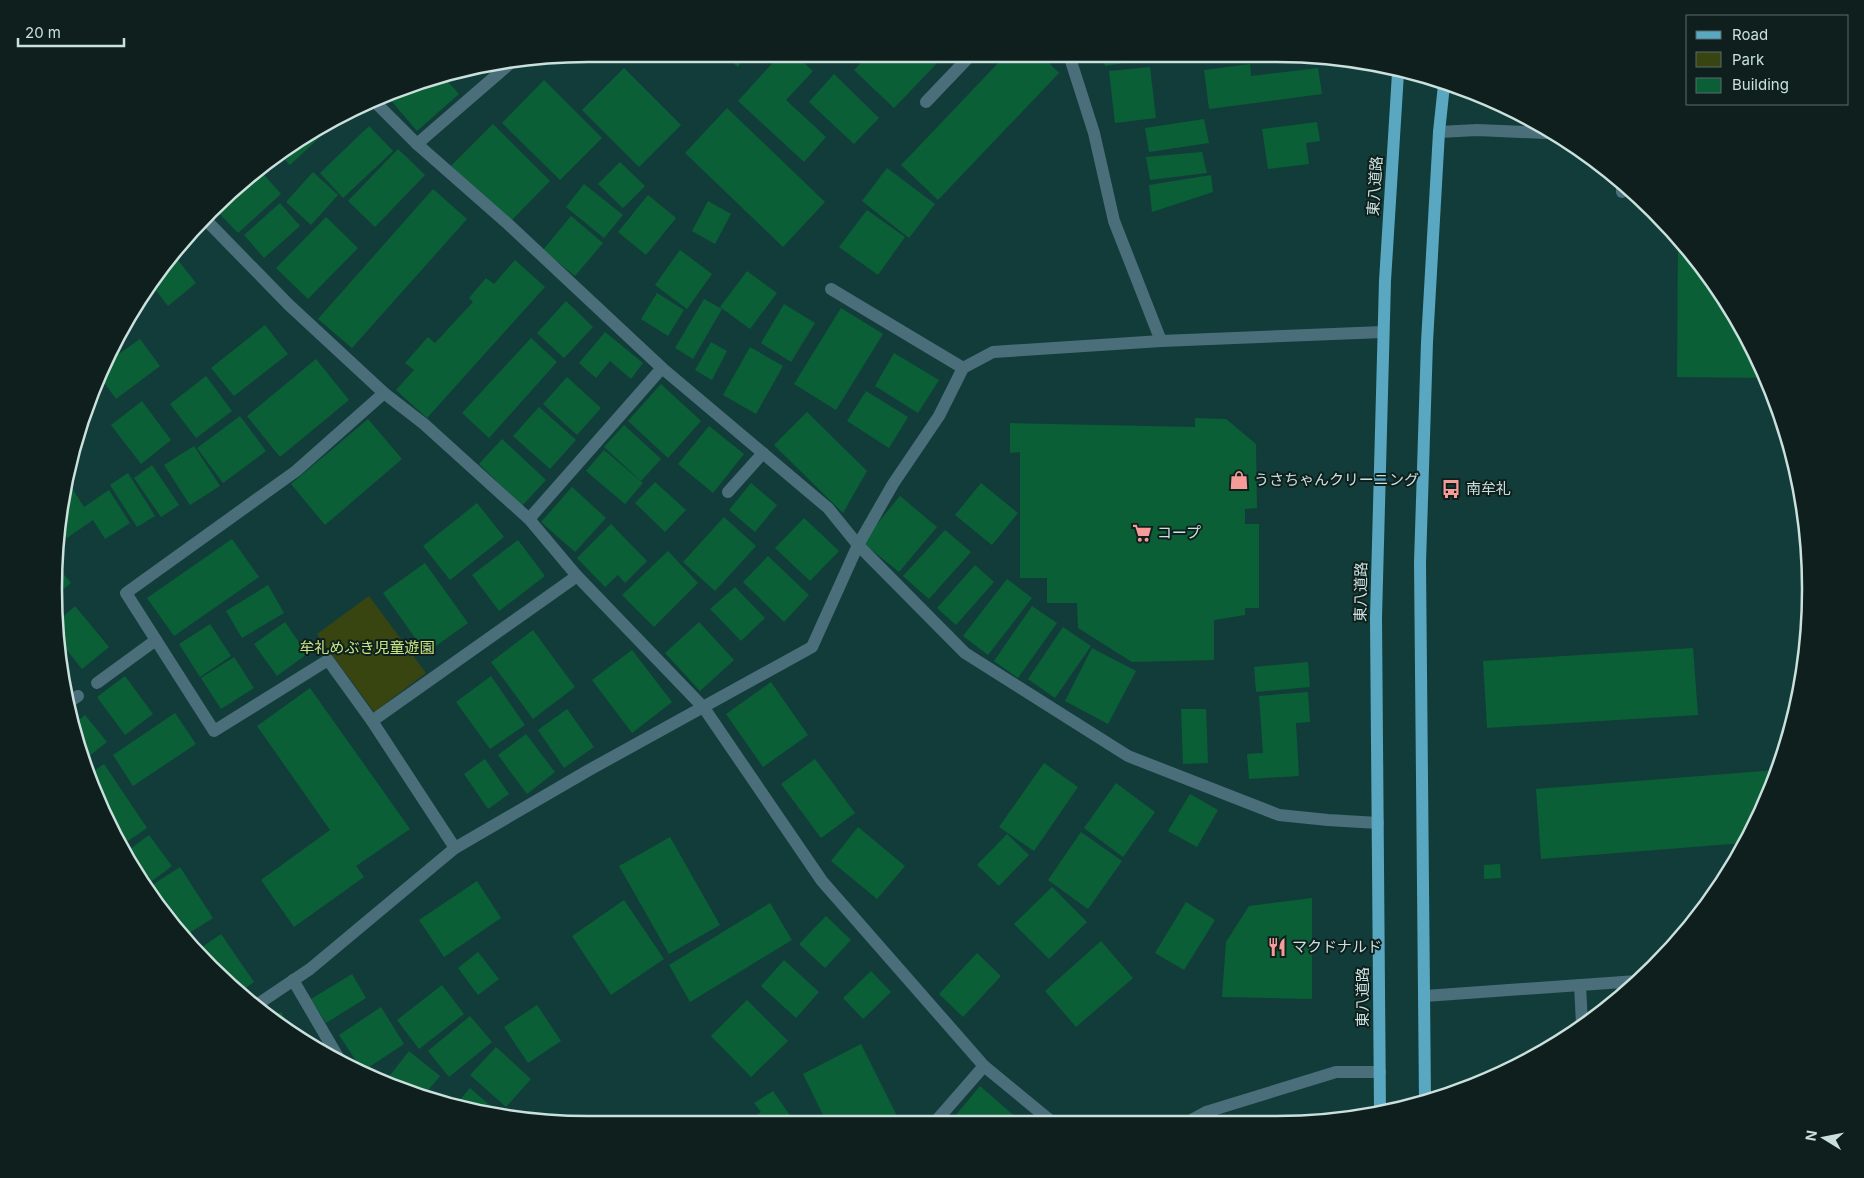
<svg xmlns="http://www.w3.org/2000/svg" width="1864" height="1178" viewBox="0 0 1864 1178" font-family="Inter,'Noto Sans JP',sans-serif">
<style>
.green{fill:#384511}
.building{fill:#0a5f36}
.lines{fill:none;stroke-linecap:round;stroke-linejoin:round}
.service{stroke:#4b6e7b;stroke-width:12}
.minor{stroke:#4b6e7b;stroke-width:12}
.primary{stroke:#5aa7c1;stroke-width:12}
.labels{text-anchor:middle;stroke-width:4;stroke-linejoin:round;paint-order:stroke}
.street-label{font-size:15px;fill:#cae0dd;stroke:#0e1f1e}
.poi-label{font-size:15px;fill:#cae0dd;stroke:#0e1f1e;text-anchor:start}
.park-label{font-size:15px;fill:#cae783;stroke:#0e1f1e}
.rim{fill:none;stroke:#cae0dd;stroke-width:2.5}
</style>
<rect width="100%" height="100%" fill="#123c39"/>
<path class="green" d="M369,596L426,673L374,712L317,634Z"/>
<g class="building">
<path d="M726,58H744L738,67Z"/>
<path d="M777,58H799L813,71L786,100L826,137L804,162L738,101Z"/>
<path d="M866,58H942L894,108L854,70Z"/>
<path d="M1003,58H1044L1059,73L938,200L901,165Z"/>
<path d="M1103,58H1136V61L1105,66Z"/>
<path d="M1250,64L1251,76L1318,68L1322,94L1209,109L1204,70Z"/>
<path d="M1150,67L1156,118L1115,123L1109,71Z"/>
<path d="M624,68L681,125L639,167L582,110Z"/>
<path d="M834,74L879,118L854,144L809,102Z"/>
<path d="M443,76L459,94L417,131L388,97L417,82Z"/>
<path d="M544,80L602,138L560,180L502,123Z"/>
<path d="M727,108L825,202L783,247L685,153Z"/>
<path d="M1204,119L1209,143L1149,152L1145,128Z"/>
<path d="M1317,122L1320,141L1306,143L1309,164L1268,169L1262,129Z"/>
<path d="M334,124L290,165L279,154L291,144Z"/>
<path d="M493,124L550,181L508,224L451,166Z"/>
<path d="M369,126L393,151L343,198L320,173Z"/>
<path d="M398,149L425,175L375,227L348,201Z"/>
<path d="M1202,152L1207,173L1150,180L1146,157Z"/>
<path d="M620,162L645,186L623,208L598,184Z"/>
<path d="M887,168L935,204L909,238L862,201Z"/>
<path d="M259,169L281,194L238,233L215,209L236,187Z"/>
<path d="M313,172L338,195L311,225L286,202Z"/>
<path d="M1211,175L1213,192L1152,212L1149,185Z"/>
<path d="M584,184L623,215L604,238L566,207Z"/>
<path d="M433,189L467,219L352,348L318,319Z"/>
<path d="M648,195L676,218L646,255L618,232Z"/>
<path d="M708,201L731,214L715,244L692,231Z"/>
<path d="M280,203L300,226L264,258L244,235Z"/>
<path d="M867,210L905,237L878,275L839,247Z"/>
<path d="M571,216L603,243L575,276L543,250Z"/>
<path d="M326,217L358,248L308,299L276,268Z"/>
<path d="M1678,236L1739,322L1764,378L1677,377Z"/>
<path d="M680,250L712,274L687,309L655,285Z"/>
<path d="M173,254L196,283L168,306L151,284L165,263Z"/>
<path d="M515,260L545,287L427,418L396,390L414,370L405,363L428,337L435,343L473,302L469,298L486,278L494,284Z"/>
<path d="M747,271L777,293L750,329L720,307Z"/>
<path d="M657,293L684,310L668,336L641,319Z"/>
<path d="M704,299L722,309L693,359L675,348Z"/>
<path d="M566,301L593,327L564,358L537,333Z"/>
<path d="M784,304L815,323L791,362L761,343Z"/>
<path d="M841,308L883,334L836,410L794,384Z"/>
<path d="M265,325L288,354L234,396L211,368Z"/>
<path d="M605,332L643,363L631,379L610,361L596,378L579,363Z"/>
<path d="M531,338L557,362L489,438L462,413Z"/>
<path d="M140,339L160,366L116,399L100,377L106,363Z"/>
<path d="M711,342L727,351L712,380L695,370Z"/>
<path d="M750,347L783,366L756,414L723,395Z"/>
<path d="M894,353L939,380L918,413L875,386Z"/>
<path d="M316,359L349,400L280,457L247,416Z"/>
<path d="M206,376L232,411L196,438L170,404Z"/>
<path d="M567,377L601,408L577,435L543,404Z"/>
<path d="M661,384L701,421L668,458L628,421Z"/>
<path d="M866,391L908,417L889,448L847,421Z"/>
<path d="M142,401L171,440L141,464L111,425Z"/>
<path d="M539,407L576,440L550,469L513,436Z"/>
<path d="M807,412L867,471L843,513L774,445Z"/>
<path d="M240,416L266,451L223,483L197,448Z"/>
<path d="M1195,418L1226,419L1256,444L1257,508L1245,509V524H1259V608H1245V615L1214,620V660L1132,662L1078,628L1077,603H1047V578H1020V452L1010,453V423L1195,427Z"/>
<path d="M368,419L402,459L325,525L291,484Z"/>
<path d="M624,425L661,459L641,481L604,447Z"/>
<path d="M709,426L744,454L713,493L678,464Z"/>
<path d="M502,439L546,480L522,506L479,464Z"/>
<path d="M194,446L220,486L190,505L164,465Z"/>
<path d="M604,450L643,483L625,504L586,471Z"/>
<path d="M152,465L179,505L161,517L134,478Z"/>
<path d="M128,473L155,516L137,527L110,485Z"/>
<path d="M68,482L84,507L109,490L130,523L105,539L93,520L67,538L60,527L64,485Z"/>
<path d="M655,482L686,510L665,532L635,503Z"/>
<path d="M751,483L777,505L755,532L729,510Z"/>
<path d="M981,483L1018,513L992,545L955,515Z"/>
<path d="M572,487L606,518L575,552L541,522Z"/>
<path d="M900,496L937,527L899,572L862,542Z"/>
<path d="M477,503L504,537L450,580L423,546Z"/>
<path d="M724,517L756,546L715,591L683,562Z"/>
<path d="M804,518L839,551L810,581L775,548Z"/>
<path d="M611,524L647,561L625,583L618,575L605,587L577,558Z"/>
<path d="M945,530L971,552L929,599L903,576Z"/>
<path d="M232,539L259,577L174,636L147,598Z"/>
<path d="M518,540L545,576L499,611L472,575Z"/>
<path d="M668,551L698,583L654,627L622,595Z"/>
<path d="M768,556L809,595L784,622L743,582Z"/>
<path d="M425,563L468,623L426,653L383,593Z"/>
<path d="M56,565L71,583L55,596L54,589Z"/>
<path d="M975,565L994,582L956,625L937,608Z"/>
<path d="M1007,579L1032,598L988,655L963,636Z"/>
<path d="M268,585L284,613L242,638L226,611Z"/>
<path d="M735,587L765,618L741,641L710,609Z"/>
<path d="M75,606L109,647L82,669L61,643L58,621Z"/>
<path d="M1032,606L1057,623L1018,678L994,661Z"/>
<path d="M285,622L307,654L277,676L254,644Z"/>
<path d="M699,622L734,660L700,691L665,653Z"/>
<path d="M210,624L231,656L200,677L179,644Z"/>
<path d="M1063,627L1091,646L1055,698L1028,679Z"/>
<path d="M533,630L575,687L533,719L491,662Z"/>
<path d="M1092,648L1136,671L1108,724L1065,701Z"/>
<path d="M1693,648L1698,715L1487,728L1483,661Z"/>
<path d="M632,650L672,702L632,733L592,680Z"/>
<path d="M234,657L254,688L221,709L201,678Z"/>
<path d="M1308,662L1310,687L1256,692L1254,667Z"/>
<path d="M125,676L153,714L125,735L97,697Z"/>
<path d="M491,676L525,725L490,749L456,702Z"/>
<path d="M771,682L808,735L763,767L726,714Z"/>
<path d="M310,688L410,829L356,866L364,877L294,927L261,880L330,830L257,726Z"/>
<path d="M1308,692L1310,722L1296,723L1299,776L1249,779L1247,754L1263,753L1259,696Z"/>
<path d="M567,709L594,747L564,768L538,730Z"/>
<path d="M1181,709H1206L1208,763L1183,764Z"/>
<path d="M175,713L196,744L133,786L113,755Z"/>
<path d="M85,715L107,742L83,761L72,726Z"/>
<path d="M526,734L555,772L527,794L498,755Z"/>
<path d="M485,759L509,794L488,809L464,774Z"/>
<path d="M815,759L855,813L821,838L781,784Z"/>
<path d="M1044,763L1078,787L1034,851L999,827Z"/>
<path d="M104,764L147,828L122,845L95,794L88,775Z"/>
<path d="M1776,770L1755,826L1744,843L1541,859L1536,789Z"/>
<path d="M1116,783L1155,812L1123,857L1084,828Z"/>
<path d="M1190,794L1218,810L1197,847L1168,831Z"/>
<path d="M858,827L905,866L877,899L831,861Z"/>
<path d="M1081,832L1122,861L1088,909L1048,880Z"/>
<path d="M1007,834L1029,855L999,886L977,865Z"/>
<path d="M149,835L172,866L144,887L126,852Z"/>
<path d="M670,837L720,925L669,954L619,866Z"/>
<path d="M1500,864L1501,878L1484,879V865Z"/>
<path d="M180,867L213,918L183,937L146,889Z"/>
<path d="M477,881L501,918L444,957L419,920Z"/>
<path d="M1052,887L1087,922L1049,959L1014,924Z"/>
<path d="M1312,898V999L1222,997L1226,942L1249,906Z"/>
<path d="M624,900L664,959L611,995L572,936Z"/>
<path d="M1186,902L1215,920L1184,970L1155,953Z"/>
<path d="M770,903L792,940L690,1002L669,965Z"/>
<path d="M826,916L851,940L825,968L799,944Z"/>
<path d="M221,934L254,982L240,992L196,951Z"/>
<path d="M1101,941L1133,978L1076,1027L1045,991Z"/>
<path d="M478,952L499,979L478,995L458,968Z"/>
<path d="M977,953L1001,976L963,1017L939,994Z"/>
<path d="M784,960L819,992L796,1018L761,986Z"/>
<path d="M871,971L891,992L863,1019L843,998Z"/>
<path d="M352,974L366,998L326,1023L311,999Z"/>
<path d="M442,985L464,1014L419,1049L397,1020Z"/>
<path d="M747,1000L788,1041L751,1077L711,1036Z"/>
<path d="M537,1005L561,1041L528,1063L504,1027Z"/>
<path d="M381,1007L404,1044L363,1071L339,1035Z"/>
<path d="M281,1012L292,1030L271,1018Z"/>
<path d="M470,1016L492,1042L449,1077L428,1051Z"/>
<path d="M861,1044L898,1118L892,1121H826L803,1074Z"/>
<path d="M496,1047L531,1079L506,1107L470,1075Z"/>
<path d="M409,1051L440,1076L425,1094L384,1083Z"/>
<path d="M980,1086L1021,1122H950Z"/>
<path d="M470,1088L501,1115L457,1103Z"/>
<path d="M773,1091L794,1121H748L761,1112L754,1103Z"/>
</g>
<g class="lines">
<g class="service">
<path d="M926,102L968,58"/>
<path d="M1622,185V192"/>
<path d="M831,289L963,368"/>
<path d="M728,492L763,453"/>
<path d="M529,519L662,368"/>
<path d="M97,683L156,640"/>
<path d="M69,702L78,696"/>
</g>
<g class="minor">
<path d="M1070,58L1094,133L1114,221L1161,341"/>
<path d="M376,103L417,144L508,224L662,368L828,508L858,545L965,653L1128,756L1279,815L1328,820L1378,823"/>
<path d="M1439,132L1477,130L1546,133"/>
<path d="M417,144L514,60"/>
<path d="M205,219L289,305L384,393L424,424L529,519L577,576L704,708L822,881L984,1066L1052,1122"/>
<path d="M384,393L296,471L126,593L214,731L328,660L372,721L455,848"/>
<path d="M372,721L577,576"/>
<path d="M293,980L338,1057"/>
<path d="M1580,985L1582,1024"/>
<path d="M1425,996L1637,981"/>
<path d="M255,1006L310,969L455,848L589,770L812,647L858,545L893,484L939,416L963,368L993,352L1161,341L1383,332"/>
<path d="M936,1121L984,1066"/>
<path d="M1186,1123L1206,1112L1336,1072H1380"/>
</g>
<g class="primary">
<path d="M1425,1101L1420,563L1427,342L1439,132L1444,85"/>
<path d="M1380,1112L1376,618L1385,281L1398,73"/>
</g>
</g>
<defs>
<g id="shop-bare" transform="scale(1.5)"><path d="M-5-2.5h2.3a2.7 3.5 0 0 1 5.4 0H5L5.5 6h-11ZM-1.5-2.5h3a1.5 2.3 0 0 0-3 0Z" fill="#f59b98" stroke="#0e1f1e" stroke-width="2.5" paint-order="stroke"/></g>
<g id="bus-bare" transform="scale(1.5)"><path d="M-5-6H5V4H4V6H2V4H-2V6H-4V4H-5ZM-3.5-4V0h7V-4ZM-3.5 1.2v1.5H-2V1.2ZM2 1.2v1.5H3.5V1.2Z" fill="#f59b98" stroke="#0e1f1e" stroke-width="2.5" paint-order="stroke"/></g>
<g id="supermarket-bare" transform="scale(1.5)"><path d="M-6-5.5h2.5l.6 2H6L4.5 2H-2.5L-4.4-4H-6ZM-1.5 3.2a1.3 1.3 0 1 0 .1 0ZM3 3.2a1.3 1.3 0 1 0 .1 0Z" fill="#f59b98" stroke="#0e1f1e" stroke-width="2.5" paint-order="stroke"/></g>
<g id="restaurant-bare" transform="scale(1.5)"><path d="M-5-6h1v4h1v-4h1v4h1v-4h1v5L-1.5 .5V6h-2V.5L-5-1ZM5-6V6H3V1.5H1.5Q1.5-4 5-6Z" fill="#f59b98" stroke="#0e1f1e" stroke-width="2.5" paint-order="stroke"/></g>
</defs>
<g fill-rule="evenodd">
<use href="#shop-bare" x="1239" y="480"/>
<use href="#bus-bare" x="1451" y="489"/>
<use href="#supermarket-bare" x="1142" y="533"/>
<use href="#restaurant-bare" x="1277" y="947"/>
</g>
<g class="labels">
<g class="street-label">
<text transform="translate(1375 186) rotate(-86)" y="5">東八道路</text>
<text transform="translate(1361 592) rotate(-89)" y="5">東八道路</text>
<text transform="translate(1363 997) rotate(-90)" y="5">東八道路</text>
</g>
<g class="poi-label">
<text x="1254" y="485">うさちゃんクリーニング</text>
<text x="1466" y="494">南牟礼</text>
<text x="1157" y="538">コープ</text>
<text x="1292" y="952">マクドナルド</text>
</g>
<g class="park-label">
<text x="367" y="653">牟礼めぶき児童遊園</text>
</g>
</g>
<path d="M0 0H1864V1178H0ZM588 62H1276A526 526 0 0 1 1802 588V590A526 526 0 0 1 1276 1116H588A526 526 0 0 1 62 590V588A526 526 0 0 1 588 62Z" fill="#0e1f1e" fill-rule="evenodd"/>
<path class="rim" d="M588 62H1276A526 526 0 0 1 1802 588V590A526 526 0 0 1 1276 1116H588A526 526 0 0 1 62 590V588A526 526 0 0 1 588 62Z"/>
<rect x="1686" y="15" width="162" height="90" fill="#0e1f1e" stroke="#596c6a"/>
<rect x="1696" y="31" width="25" height="8" fill="#5aa7c1" stroke="#596c6a"/>
<text x="1732" y="40" font-size="15" fill="#cae0dd">Road</text>
<rect x="1696" y="52" width="25" height="15" fill="#384511" stroke="#596c6a"/>
<text x="1732" y="65" font-size="15" fill="#cae0dd">Park</text>
<rect x="1696" y="78" width="25" height="15" fill="#0a5f36" stroke="#596c6a"/>
<text x="1732" y="90" font-size="15" fill="#cae0dd">Building</text>
<g transform="translate(1824 1138) rotate(280)" stroke="#0e1f1e" stroke-width="4" paint-order="stroke">
<path d="M0-4L9 19L0 12L-9 19Z" fill="#cae0dd"/>
<text y="-8" font-size="14" font-weight="bold" text-anchor="middle" fill="#cae0dd">N</text>
</g>
<path d="M18 38v8h106v-8" fill="none" stroke="#cae0dd" stroke-width="2.5"/>
<text x="25" y="38" font-size="15" fill="#cae0dd" stroke="#0e1f1e" stroke-width="4" paint-order="stroke">20 m</text>
</svg>
